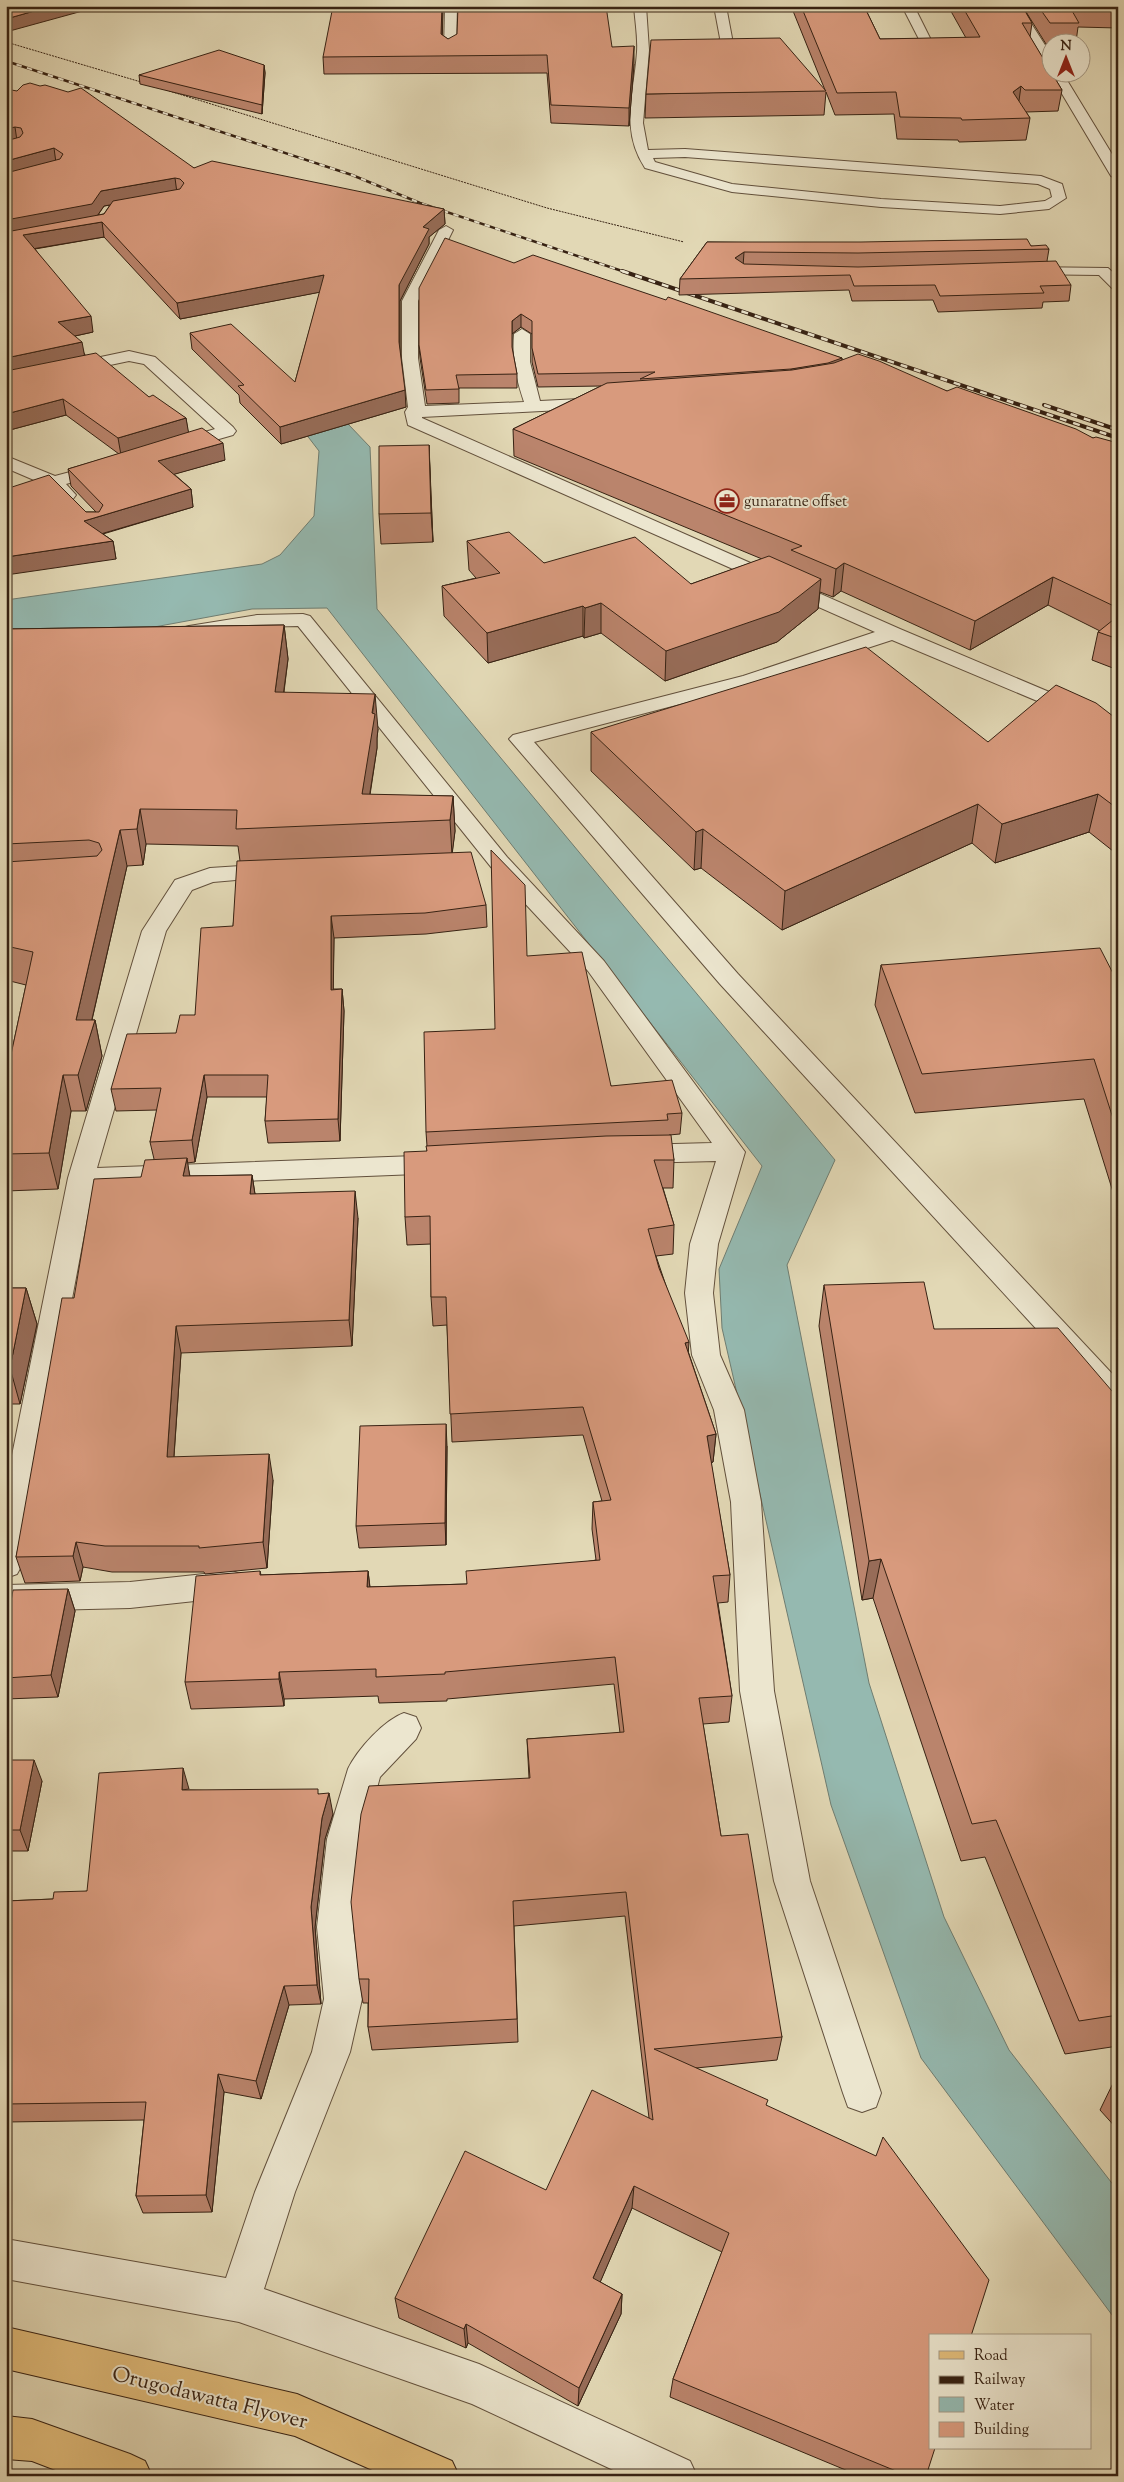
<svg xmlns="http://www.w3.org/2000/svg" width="1124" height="2482" viewBox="0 0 1124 2482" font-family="'Sorts Mill Goudy',serif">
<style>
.water{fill:#95b9b0;stroke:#6f7d71}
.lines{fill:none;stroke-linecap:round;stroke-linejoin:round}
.minor-casing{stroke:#62503c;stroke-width:2}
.major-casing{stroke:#372213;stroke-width:2}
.path{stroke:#372213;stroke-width:1;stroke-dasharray:2 1;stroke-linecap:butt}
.minor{fill:#ece6cf;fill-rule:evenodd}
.major{fill:#e1bc7a;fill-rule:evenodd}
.rail-far1-casing{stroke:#372213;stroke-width:2.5}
.rail-casing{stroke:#372213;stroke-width:4}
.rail-far1{stroke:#ece6cf;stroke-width:2;stroke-dasharray:5.5;stroke-linecap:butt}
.rail{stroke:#ece6cf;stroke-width:2.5;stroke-dasharray:7;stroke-linecap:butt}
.wall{fill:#ba846c;stroke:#372213;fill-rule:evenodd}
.shaded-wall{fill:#976c58;stroke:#372213}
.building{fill:#d89a7d;stroke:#372213}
.labels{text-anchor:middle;stroke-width:4;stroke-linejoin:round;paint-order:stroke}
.far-poi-label{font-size:15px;fill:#372213;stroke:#ece6cf;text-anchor:start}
.near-street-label{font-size:21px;fill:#372213;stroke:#ece6cf}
</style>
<rect width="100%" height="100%" fill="#e2d8b5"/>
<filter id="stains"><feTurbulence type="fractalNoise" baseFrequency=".004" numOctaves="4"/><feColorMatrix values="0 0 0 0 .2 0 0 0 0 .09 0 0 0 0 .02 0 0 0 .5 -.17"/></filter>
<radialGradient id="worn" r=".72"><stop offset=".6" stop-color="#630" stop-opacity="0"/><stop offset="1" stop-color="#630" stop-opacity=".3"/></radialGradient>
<path class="water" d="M306,380L370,447L377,609L835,1160L787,1265L869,1683L944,1917L1009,2050L1118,2191V2323L921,2058L831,1805L722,1328L719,1269L762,1166L327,608L252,609L127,632L6,644V600L262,564L280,555L314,516L319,451L299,425Z"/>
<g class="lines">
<g class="minor-casing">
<g id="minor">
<path d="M445,6H457L456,51L450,55L444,51Z"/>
<path d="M634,6H646L649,50L643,123L648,150L685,149L1041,176L1062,184L1066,198L1049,209L1000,214L881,207L732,192L645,168C620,130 634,94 637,52C638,37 635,21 634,6ZM685,157L1038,184L1050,189L1052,197L1045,201L1000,206L881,199L732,184L655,162L653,158Z"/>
<path d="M714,6H726L732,38L727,49L689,52L687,49L689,46L718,43L720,38Z"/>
<path d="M902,6H914L934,46L932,49H924Z"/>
<path d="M1008,6H1020L1052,56V72H1062L1118,164V180L1111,176L1049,72L1050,70L1046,67Z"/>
<path d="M446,226L453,230L418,301V358L425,406L524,402C516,379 512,358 514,334L522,329L530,334V362L540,401L600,398L606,399L608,403L606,407L600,408L422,417V418L900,629L1118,721V735L892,640L757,684L534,742L738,974L1118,1380V1410L1108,1407L720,984L509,739L513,735L743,676L875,632L408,425L405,412L408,407L402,358V301L439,230Z"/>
<path d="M1025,267L1108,268L1118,277V290L1113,289L1099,275L1020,274L1018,271Z"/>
<path d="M129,351L155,357L233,427L236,431L233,435L177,451L171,450L168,446L171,442L215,429L144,364L129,361L6,387V377Z"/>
<path d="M6,456L55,476L104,463L110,464L113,468L110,472L66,484L76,495L73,499H61L48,486L6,468Z"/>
<path d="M303,614L310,616L507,857L604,961L745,1152L718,1244L713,1293L720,1355L744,1410L761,1502L774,1691L810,1881L881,2093L876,2107L862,2112L848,2107L843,2093L774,1881L740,1691L731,1502L714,1410L692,1355L685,1293L690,1244L716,1161L637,1163L628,1160L624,1154L628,1148L637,1145L712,1143L588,971L491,867L298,626L257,627L189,638L182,636L179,632L182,628L189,626L257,615Z"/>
<path d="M273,864L281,866L284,871L281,876L213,882L192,890L166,931L97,1168L442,1155L451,1158L455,1164L451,1170L442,1173L93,1187L22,1565L17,1574L6,1578V1485L68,1178L142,931L175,880L210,868Z"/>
<path d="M232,1571L243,1575L248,1584L243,1593L232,1597L130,1608L6,1611V1585L130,1582Z"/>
<path d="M404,1713L416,1717L421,1728L416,1739L380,1777L363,1839L353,1927L362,1999L350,2052L295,2192L264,2289L479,2364L690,2461L697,2476H626L472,2404L239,2322L6,2279V2239L226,2278L255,2192L312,2052L324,1999L317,1927L327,1839L348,1769C357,1750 384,1720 404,1713Z"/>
</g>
</g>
<g class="major-casing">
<g id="major">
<path d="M6,2327L297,2394L452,2461L459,2476H386L295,2436L6,2369Z"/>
<path d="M6,2416L32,2419L130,2454L145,2461L152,2476H71L32,2461L6,2459Z"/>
</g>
</g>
<g class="path">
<path d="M6,42L141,82"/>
<path d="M166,90L547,208L684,242"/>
</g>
<use href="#minor" class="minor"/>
<use href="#major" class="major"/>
<g class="rail-far1-casing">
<path id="rail-far1" d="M6,61L352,175L420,203L625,272"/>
</g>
<g class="rail-casing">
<g id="rail">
<path d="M622,271L1118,438"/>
<path d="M1044,405L1118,430"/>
</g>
</g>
<use href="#rail-far1" class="rail-far1"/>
<use href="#rail" class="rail"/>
</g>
<g class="wall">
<path d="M443,6L442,35L448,39L612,47L634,64L629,126L551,123L547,73L324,74L323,57Z"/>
<path d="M791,6H864L880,39L966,38L948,6H1118V28L1078,27L1076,42H1052V44H1046L1023,7L1032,23L1030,37L1062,90L1058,111L1026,112L1030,118L1026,140L959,142L958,140L897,139L894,114L835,115L826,92L824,115L645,118L646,94L825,90Z"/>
<path d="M264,65L265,73L262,114L140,84L139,75Z"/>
<path d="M6,89L194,168L444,209L445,224L429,237V244L400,301V349L406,407L281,444L240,403L239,395L192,349L190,333L295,382L320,292L180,319L104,237L35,249L93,332L75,336L85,355L149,397L186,418L188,433L225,460L174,474L191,489L193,507L103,534L113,541L116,559L9,488L86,512H96L71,486L68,469L119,454L66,415L6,431ZM110,205L104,214L98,215L104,206Z"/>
<path d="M707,242L1031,246L1049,249L1047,261L1071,285L1069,301L1043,302L1042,308L938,312L933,300L852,301L849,290L679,295L680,279Z"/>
<path d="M514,263L842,358V360L947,391L1093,438L1118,443V670L1092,660L1098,632L1100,631L1048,605L970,650L841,591L833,597L820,592L818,609L777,642L665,681L601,633L584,638L583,636L488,663L444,616L442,586L476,578L469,570L467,541L544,563L691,584L762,559L514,456L513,429L601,386L538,387L532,362V334L521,327L512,334V348L517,374V388H459V403L427,404L420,358L419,345Z"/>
<path d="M429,445L433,542L381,544L379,514Z"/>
<path d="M284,625L288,659L284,692L378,729L377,738V748L370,795L453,796L455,831L452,853L486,905L487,927L426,934L334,938L333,989H342L344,1011L340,1141L268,1143L265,1121L267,1097H207L195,1162L187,1163L190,1176L252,1175L255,1194L358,1218L352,1346L181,1353L174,1457L273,1480L267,1568L205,1574L204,1572H112L83,1567L80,1581L25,1583L16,1557L74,1298L141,1177L154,1159L150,1142L157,1110L116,1111L111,1089L176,1033L195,1015L233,926L240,861L238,846L146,844L143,865L127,866L92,1020H95L102,1056L86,1111H71L58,1189L6,1191V1078L26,985L6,980V629Z"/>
<path d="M1118,720V855L1089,832L995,863L972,843L782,930L701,868L694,870L591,771V732L988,742Z"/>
<path d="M527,956L611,1086L682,1113L680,1134L669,1135L674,1160L673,1188H663L674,1225L673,1254L656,1256L716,1434L713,1462L711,1463L730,1575L728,1602L718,1603L732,1696L729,1722L703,1724L721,1836L782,2037L777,2060L696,2068L767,2106L926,2476H860L670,2397L673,2379L722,2252L632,2208L600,2282L622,2294L621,2314L578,2406L468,2343L466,2348L399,2318L395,2298L649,2118L625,1916L514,1926L518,2042L372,2050L368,2027V2003H363L359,1979L529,1778L527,1739L620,1733L614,1684L447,1699V1701L379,1703L378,1696L284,1699V1706L191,1709L185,1682L260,1571L261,1575L368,1571L370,1587L466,1584L596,1560L592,1529L593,1502L602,1501L583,1435L452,1442L447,1325L433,1326L431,1297V1244L407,1245L405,1217L427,1151V1146L426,1132L495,1029Z"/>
<path d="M881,965L1118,983V1208L1084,1099L915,1113L875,1005Z"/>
<path d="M824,1285L934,1329L1118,1398V2046L1065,2054L985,1857L961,1861L873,1598L862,1600L819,1326Z"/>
<path d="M6,1288H26L37,1324L20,1404H6Z"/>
<path d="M447,1446L446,1545L359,1548L356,1526Z"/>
<path d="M68,1589L75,1611L58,1697L6,1699V1630Z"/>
<path d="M6,1760L42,1781L28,1851H6Z"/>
<path d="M189,1790L319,1794L333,1814L325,1839L315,1927L321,2004L289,2005L261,2099L224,2092L212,2212L143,2213L136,2196L144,2120L6,2122V1901L53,1899L87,1891Z"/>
<path d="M1116,2077H1118V2130L1100,2110Z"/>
</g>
<g class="shaded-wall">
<path d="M52,6L97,7L6,32V19Z"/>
<path d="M442,6H443L442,51L441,34Z"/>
<path d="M634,46V64L629,126V108Z"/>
<path d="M264,65L265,73L262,114V105Z"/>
<path d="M1021,86L1018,108L1013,92Z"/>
<path d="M15,127L17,141L6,144V129Z"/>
<path d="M54,148L56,163L6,177V161Z"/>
<path d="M175,178L177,193L104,206L95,219L6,236V220L101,191Z"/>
<path d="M444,209L445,224L429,237V244L400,301V358L399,342V285L423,227Z"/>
<path d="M102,222L104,237L26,250L23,235Z"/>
<path d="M744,252L743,267L735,258Z"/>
<path d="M324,275L326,291L180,319L177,303Z"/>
<path d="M521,314V327L512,334V321Z"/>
<path d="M91,316L93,332L61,339L58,322Z"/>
<path d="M82,342L85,358L6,375V358Z"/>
<path d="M842,358L841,371L790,382L791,369Z"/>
<path d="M405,390L406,407L281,444L280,427Z"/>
<path d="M63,399L66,415L6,431V414Z"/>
<path d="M186,418L189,435L121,455L118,438Z"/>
<path d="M223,443L225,460L161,478L158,461Z"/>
<path d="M429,445L430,474L433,542L431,513Z"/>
<path d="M191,489L193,507L87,538L84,521Z"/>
<path d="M113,541L116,559L6,575V557Z"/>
<path d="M844,563L841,591L833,597L836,569Z"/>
<path d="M1053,577L1048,605L970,650L975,621Z"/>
<path d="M821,579L818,609L777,642L665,681L666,651Z"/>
<path d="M601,603V633L584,638L585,608Z"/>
<path d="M583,606V636L488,663L487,633Z"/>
<path d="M284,625L288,659L279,726L275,692Z"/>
<path d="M375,694L378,729L377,738V748L365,824L362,794Z"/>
<path d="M1098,794L1089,832L995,863L1002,824Z"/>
<path d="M453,796L455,831L452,855L450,820Z"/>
<path d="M978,804L972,843L782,930L785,891Z"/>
<path d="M140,809L146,844L143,865L137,829Z"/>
<path d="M703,829L701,868L694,870L696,832Z"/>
<path d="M120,830L127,866L84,1054L95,1020L102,1056L86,1111L78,1075L76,1020Z"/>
<path d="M331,916L334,938L333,1011L331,990Z"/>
<path d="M342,989L344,1011L340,1141L338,1119Z"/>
<path d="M63,1075L71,1111L58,1189L49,1153Z"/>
<path d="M204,1075L207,1097L195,1162L192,1140Z"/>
<path d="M187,1158L191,1185L183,1176Z"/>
<path d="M252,1175L256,1201L250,1194Z"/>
<path d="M355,1191L358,1218L352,1346L349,1320Z"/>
<path d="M26,1288L37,1324L20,1404L10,1368Z"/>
<path d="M176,1326L181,1353L172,1483L167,1457Z"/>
<path d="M689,1342L687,1370L685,1343Z"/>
<path d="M446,1424L447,1446L446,1545L445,1523Z"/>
<path d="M716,1434L713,1462L704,1464L707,1436Z"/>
<path d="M269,1454L273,1480L267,1568L263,1542Z"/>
<path d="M76,1542L83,1567L80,1581L73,1556Z"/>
<path d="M881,1559L873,1598L862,1600L869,1561Z"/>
<path d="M368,1571L371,1598L367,1587Z"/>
<path d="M68,1589L75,1611L58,1697L51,1675Z"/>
<path d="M279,1672L284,1699V1706L279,1679Z"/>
<path d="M34,1760L42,1781L28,1851L20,1830Z"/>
<path d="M183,1768L189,1789L182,1790Z"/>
<path d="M329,1793L333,1814L325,1839L315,1927L321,2004L317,1985L311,1907L322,1818Z"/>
<path d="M284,1986L289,2005L261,2099L256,2081Z"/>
<path d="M218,2074L224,2092L212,2212L206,2195Z"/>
<path d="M634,2186L632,2208L593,2299V2278Z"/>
<path d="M622,2294L621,2314L578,2406L579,2388Z"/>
<path d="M466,2324L468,2343L466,2348L464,2329Z"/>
</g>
<g class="building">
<path d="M6,6H52L6,19Z"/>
<path d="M333,6H442L441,34L448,39L457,34L458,6H606L612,47L634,46L629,108L551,105L547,55L323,57Z"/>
<path d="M801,6H864L880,39L980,37L962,6H1022L1032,23H1022L1062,90H1025L1021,86L1013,92L1030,118L962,120L961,118L900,117L896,92L837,93Z"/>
<path d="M1038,6H1118V7H1076L1078,9H1071L1079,23H1050Z"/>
<path d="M780,38L826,91L646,94L651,40Z"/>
<path d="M219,50L264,65L262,105L139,75Z"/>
<path d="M30,83L40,86L45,85L68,92L81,88L194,168L212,161L444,209L423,227L429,229L399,285V342L405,390L280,427L238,386L244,385L190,333L231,324L295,382L324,275L177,303L102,222L23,235L91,316L58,322L82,342L6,358V232L104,214L113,201L180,189L184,183L180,179L175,178L101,191L92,204L6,220V173L60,159L63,154L54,148L6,161V141L20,137L23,133L21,128L15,127L6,129V89L17,91L23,85Z"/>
<path d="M445,238L514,263L533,255L666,300L668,297L842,358L828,363L791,369L640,379L655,372L538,374L532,348V321L521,314L512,321V347L517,374L456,375L459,389L426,390L419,345V288Z"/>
<path d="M1027,239L1031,246L1046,245L1049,249L858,253L744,252L735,258L744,264L858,267L1056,261L1071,285L1040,286L1044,293L940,296L935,285L854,286L850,275L680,279L707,242H861Z"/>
<path d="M96,353L149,397L153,395L186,418L118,438L63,399L6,414V371Z"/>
<path d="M858,354L879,361L947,391L957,387L1076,429L1093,438L1096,437L1118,443V608L1053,577L975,621L844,563L836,569L791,550L802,546L513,429L607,383L792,370L834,363Z"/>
<path d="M202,428L223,443L158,461L191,489L84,521L113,541L6,557V486L9,488L49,475L86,512H99L103,505L68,469Z"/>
<path d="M429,445L431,513L379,514V446Z"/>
<path d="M509,532L544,563L635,537L691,584L769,556L821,579L779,612L666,651L601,603L585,608L583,606L487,633L442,586L500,573L467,541Z"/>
<path d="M1118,616V639L1098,632Z"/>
<path d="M284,625L275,692L375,694L372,713L375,714L362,794L453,796L450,820L236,829L237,810L140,809L137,829L120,830L76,1020H95L78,1075H63L49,1153L6,1154V1078L33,952L6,946V862L97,856L102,850L99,843L89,840L6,844V629Z"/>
<path d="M866,647L988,742L1056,685L1096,703L1118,720V809L1098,794L1002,824L978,804L785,891L703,829L696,832L591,732Z"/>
<path d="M491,850L525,885L527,956L582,952L611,1086L672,1080L682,1113L667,1114L668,1120L426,1132L424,1032L495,1029Z"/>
<path d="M471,852L486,905L425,913L331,916V990L342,989L338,1119L265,1121L268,1075H204L192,1140L150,1142L161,1088L111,1089L127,1034L176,1033L180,1015H195L201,928L233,926L237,861Z"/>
<path d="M1100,948L1118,983V1134L1094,1059L922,1074L881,965Z"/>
<path d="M671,1135L674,1160H654L674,1225L648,1229L659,1268L689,1342L685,1343L716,1434L707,1436L730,1575L713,1576L732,1696L699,1698L721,1836L748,1834L782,2037L654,2049L768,2100L766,2105L876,2156L883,2137L989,2280L971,2336H930V2448H935L926,2476H908L673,2379L729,2233L634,2186L593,2278L622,2294L579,2388L466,2324L464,2329L395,2298L465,2151L546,2190L592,2090L653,2120L626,1892L513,1901L517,2019L368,2027L369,1979H359L351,1902L361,1814L369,1786L530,1778L527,1739L624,1732L615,1657L445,1672V1674L376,1677V1669L279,1672V1679L185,1682L196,1576L260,1571V1575L368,1571L367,1587L467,1584L466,1571L600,1560L593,1502L611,1500L583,1407L450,1414L446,1297H431L430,1216L405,1217L404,1152L427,1151L426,1146L606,1136Z"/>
<path d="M187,1158L183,1176L252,1175L250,1194L355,1191L349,1320L176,1326L167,1457L269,1454L263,1542L199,1548V1546H105L76,1542L73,1556L16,1557L62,1298H74L94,1179L141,1177L145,1160Z"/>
<path d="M924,1282L934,1329L1058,1328L1118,1398V2015L1079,2021L996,1820L972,1824L881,1559L869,1561L824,1285Z"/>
<path d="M6,1288H26L10,1368H6Z"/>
<path d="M446,1424L445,1523L356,1526L360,1426Z"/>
<path d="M68,1589L51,1675L6,1678V1630L13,1590Z"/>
<path d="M6,1760H34L20,1830H6Z"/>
<path d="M183,1768L182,1790L318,1789V1794L329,1793L322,1818L311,1907L317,1985L284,1986L256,2081L218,2074L206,2195L136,2196L146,2102L6,2104V1901L53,1899L54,1892L87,1891L99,1773Z"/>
</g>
<defs>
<g id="office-ring" transform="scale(1.25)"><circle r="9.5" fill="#ece6cf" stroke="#8f2418" stroke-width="1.5"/><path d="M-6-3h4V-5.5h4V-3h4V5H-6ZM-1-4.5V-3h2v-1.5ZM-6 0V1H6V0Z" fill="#8f2418"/></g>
</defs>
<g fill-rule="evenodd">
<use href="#office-ring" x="727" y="501"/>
</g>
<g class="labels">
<g class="far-poi-label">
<text x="744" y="506">gunaratne offset</text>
</g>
<g class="near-street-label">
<text transform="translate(210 2397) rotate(14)" y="7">Orugodawatta Flyover</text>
</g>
</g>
<rect width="1124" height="2482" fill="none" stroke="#e2d8b5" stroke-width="25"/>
<rect x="8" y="8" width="1109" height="2467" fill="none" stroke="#372213" stroke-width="2.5"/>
<rect x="12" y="12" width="1099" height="2457" fill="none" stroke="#372213"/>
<rect x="929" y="2334" width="162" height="115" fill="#ece6cf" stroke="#a49884"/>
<rect x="939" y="2351" width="25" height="8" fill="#e1bc7a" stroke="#a49884"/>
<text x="974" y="2360" font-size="15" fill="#372213">Road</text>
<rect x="939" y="2376" width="25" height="8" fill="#372213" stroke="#a49884"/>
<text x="974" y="2384" font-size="15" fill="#372213">Railway</text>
<rect x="939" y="2397" width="25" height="15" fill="#95b9b0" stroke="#a49884"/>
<text x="974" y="2410" font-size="15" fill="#372213">Water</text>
<rect x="939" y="2422" width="25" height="15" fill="#d89a7d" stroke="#a49884"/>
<text x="974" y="2434" font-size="15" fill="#372213">Building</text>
<g transform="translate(1066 58)"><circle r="24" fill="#ece6cf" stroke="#a49884"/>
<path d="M0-4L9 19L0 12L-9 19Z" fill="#8f2418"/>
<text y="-8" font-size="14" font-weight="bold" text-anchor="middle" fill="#372213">N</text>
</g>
<rect width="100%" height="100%" filter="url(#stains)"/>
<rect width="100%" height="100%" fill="url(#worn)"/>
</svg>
